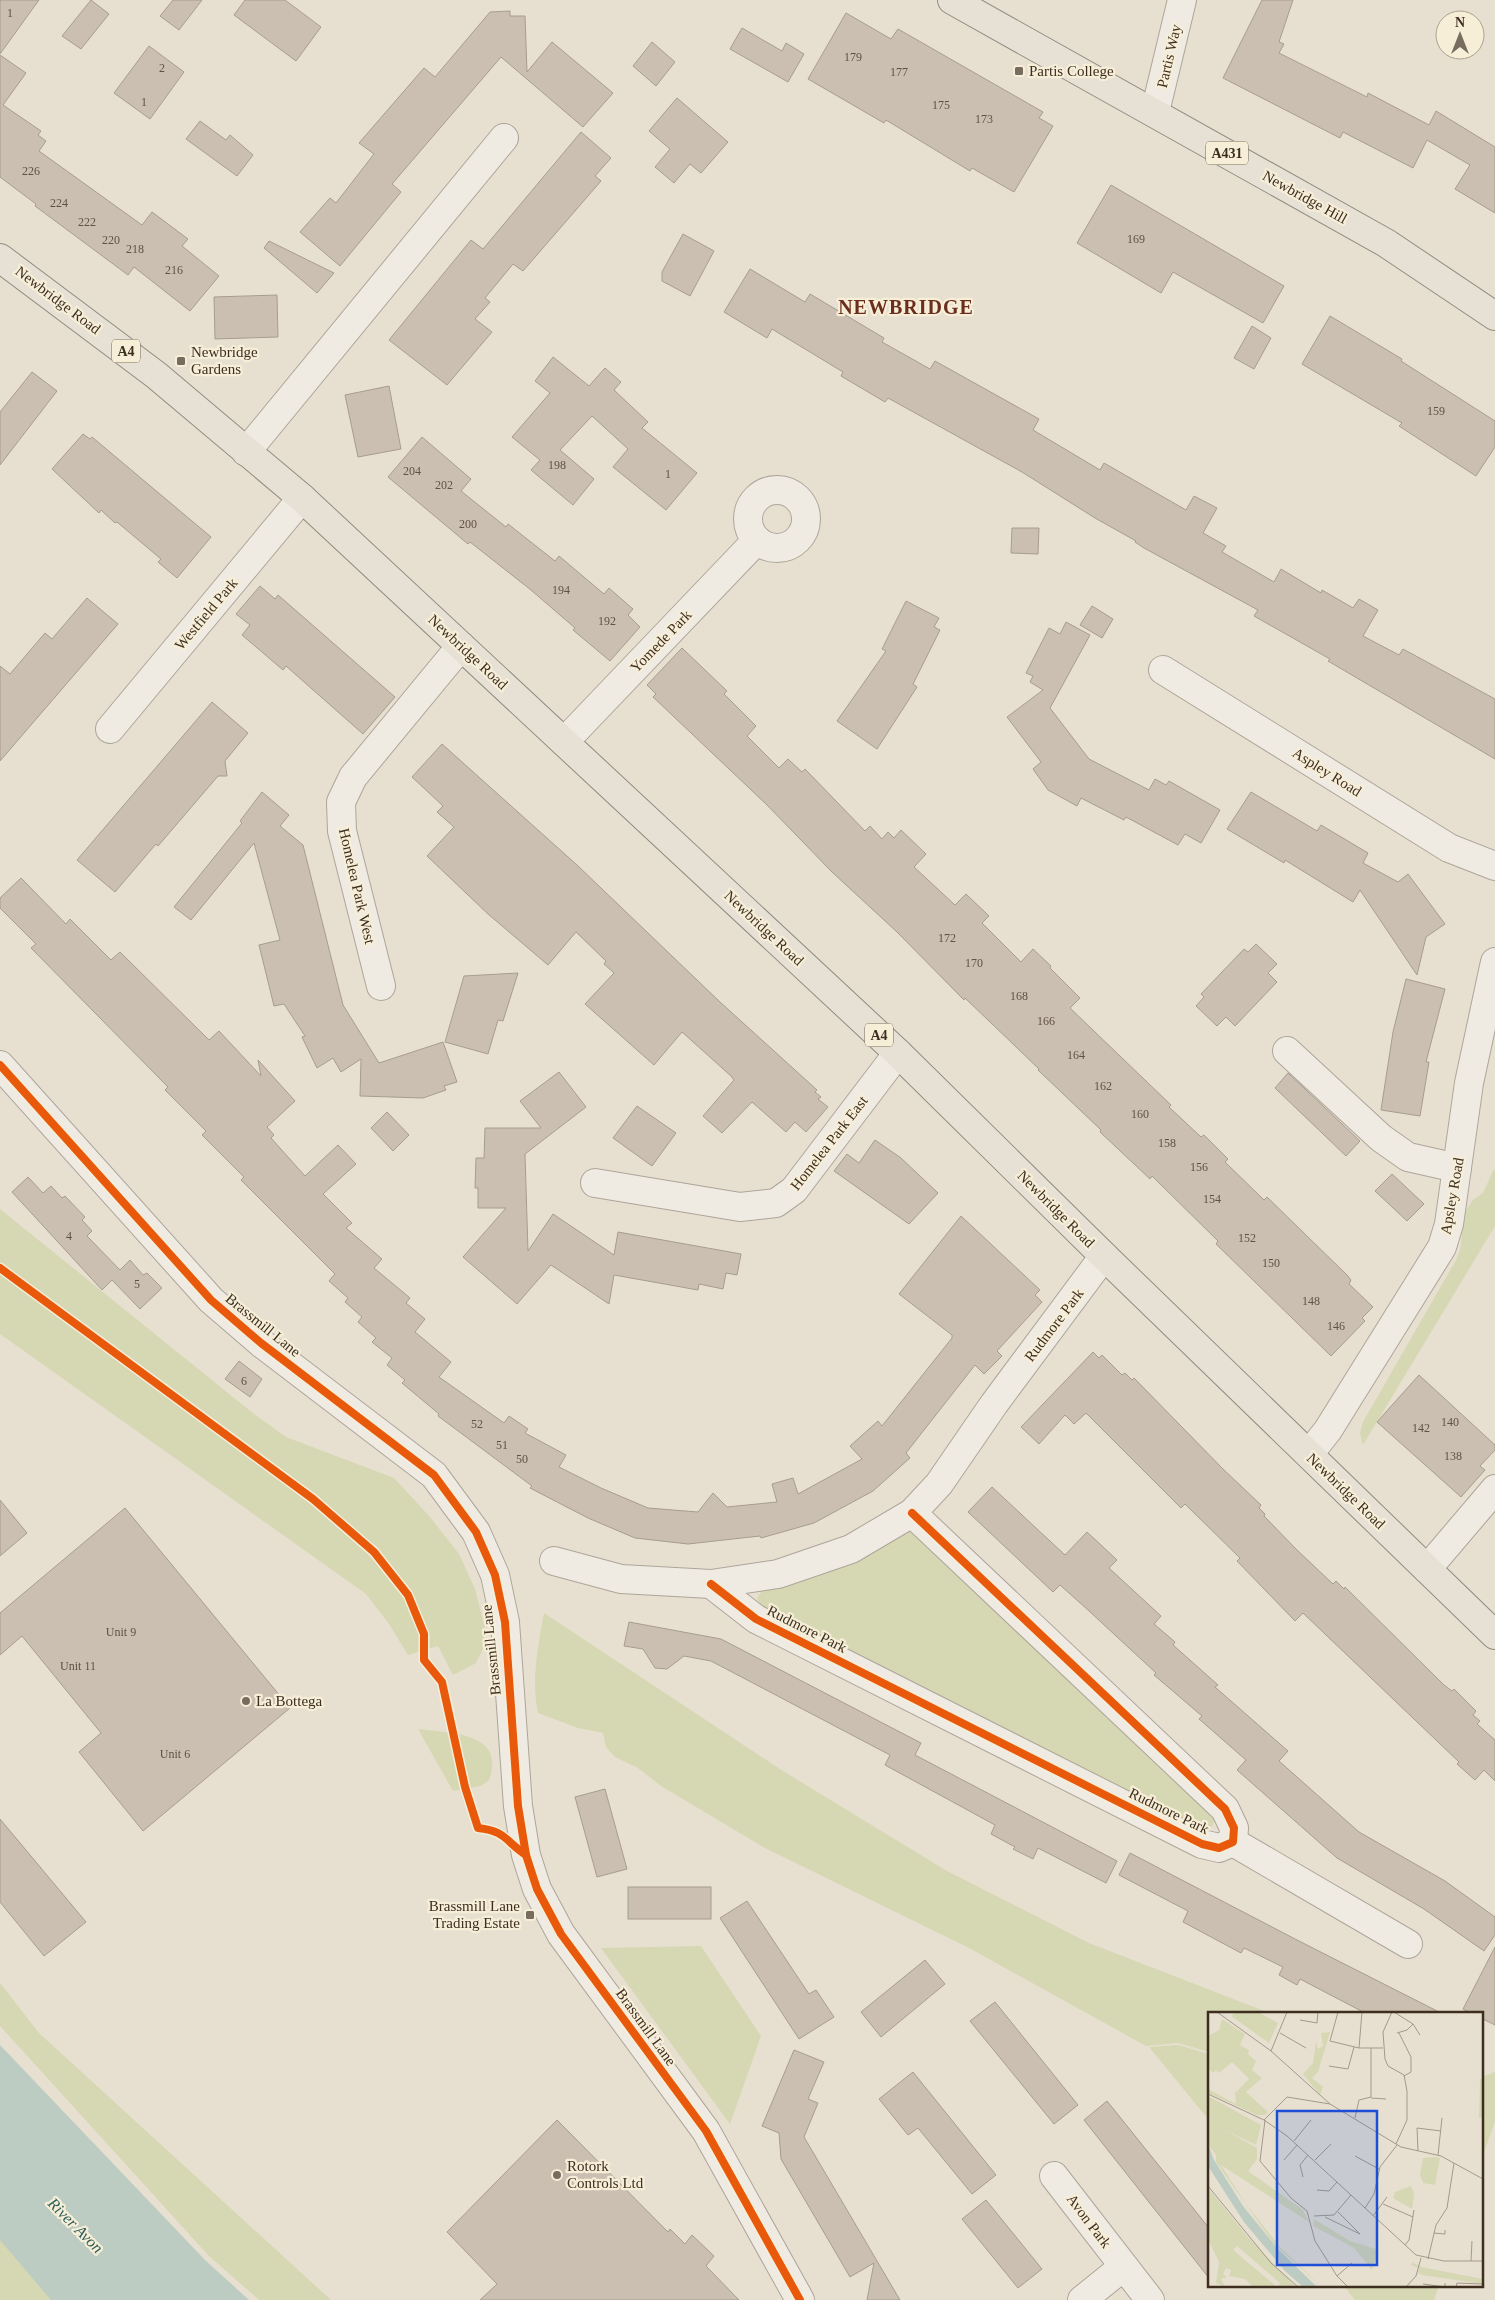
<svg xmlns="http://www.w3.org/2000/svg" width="1495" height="2300" viewBox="0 0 1495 2300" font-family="'Times New Roman',serif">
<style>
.green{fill:#d6d7b3}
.water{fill:#bcccc2}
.building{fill:#cbbfb2;stroke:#a89c90}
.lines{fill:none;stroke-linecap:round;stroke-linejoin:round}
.minor-casing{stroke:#ada599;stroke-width:30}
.primary-casing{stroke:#928b80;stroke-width:30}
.minor{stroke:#efebe3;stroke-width:28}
.primary{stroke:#e6e1d4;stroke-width:28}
.cycleway-casing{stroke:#f7eed8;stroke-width:11}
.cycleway{stroke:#e8590c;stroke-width:8}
.poi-dot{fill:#786c5e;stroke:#f7eed8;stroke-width:2}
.labels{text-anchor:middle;stroke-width:4.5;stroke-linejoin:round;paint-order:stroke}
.number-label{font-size:12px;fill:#605244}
.shield{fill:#f7eed8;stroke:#756857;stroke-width:1}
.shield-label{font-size:14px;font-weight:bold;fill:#3d2e20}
.street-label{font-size:15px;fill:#3d2e20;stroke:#f7eed8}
.poi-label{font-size:15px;fill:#3d2e20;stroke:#f7eed8;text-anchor:start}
.water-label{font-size:16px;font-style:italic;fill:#2f5d5a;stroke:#f7eed8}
.district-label{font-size:20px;font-weight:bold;letter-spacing:1px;fill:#6b2e1e;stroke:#f7eed8}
.inset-road{fill:none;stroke:#a3998a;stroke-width:1}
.view{fill:#1d4ed8;fill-opacity:0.15;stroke:#1d4ed8;stroke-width:2.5}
.inset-edge{fill:none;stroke:#3d2e20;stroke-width:2.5}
</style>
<rect width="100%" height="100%" fill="#e7e0d1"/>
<g class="green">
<path d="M1493,1171H1495V1226L1363,1445L1360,1433L1363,1422L1456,1260L1460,1250L1465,1212L1473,1200L1483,1193Z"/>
<path d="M0,1209L254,1414L286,1437L394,1478L430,1517L459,1554L475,1589L485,1628L483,1649L476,1663L453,1675L438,1646L408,1655L389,1624L366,1594L0,1334Z"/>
<path d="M911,1528L1216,1818L1211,1828L1201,1832L763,1609L757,1598L764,1588Z"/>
<path d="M544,1613L783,1771L947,1871L1089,1943L1272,2014H1209V2052L1178,2043L1146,2046L969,1948L765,1848L661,1786L638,1768L615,1757L606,1747L603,1733L578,1728L538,1713C531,1680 538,1646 544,1613Z"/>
<path d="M418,1729C449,1733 507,1732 489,1780L481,1786L453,1791Z"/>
<path d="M701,1946L761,2036L730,2124L601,1948Z"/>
<path d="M0,1983L39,2033L331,2300H259L209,2256L0,2026Z"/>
<path d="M1178,2045L1209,2054V2120L1149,2047Z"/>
<path d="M1495,2072V2121L1481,2161V2077Z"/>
<path d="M0,2211L75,2300H0Z"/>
<path d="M1344,2286H1439L1434,2300H1355Z"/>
</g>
<path class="water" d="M0,2045L205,2260L249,2300H51L0,2240Z"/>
<g class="building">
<path d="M0,0H39L0,54Z"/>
<path d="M91,0L109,14L81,49L62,36Z"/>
<path d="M173,0H202L179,30L160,16Z"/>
<path d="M245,0H285L321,27L296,61L234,15Z"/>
<path d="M1262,0H1293L1279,42L1284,44L1279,53L1367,97L1368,93L1429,125L1436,111L1495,147V213L1455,189L1470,165L1427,140L1413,168L1343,132L1340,138L1223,78Z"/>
<path d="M510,11V16H525L527,72L552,42L613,93L583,127L501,57L392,184L401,192L340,266L300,232L330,198L336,203L374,154L359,143L424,68L435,77L490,12Z"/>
<path d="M846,13L891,39L898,29L1043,112L1039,118L1053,126L1014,192L972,168L970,171L886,120L884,123L808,79Z"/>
<path d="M742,28L782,51L786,43L804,54L788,82L730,49Z"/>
<path d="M652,42L675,62L656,86L633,66Z"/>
<path d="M149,46L184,72L150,119L114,93Z"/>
<path d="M0,55L26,73L3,105L41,131L38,135L46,141L39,151L142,225L152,212L188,239L182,246L219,276L190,311L134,267L128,275L35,206L36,204L0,177Z"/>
<path d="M677,98L728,142L701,173L690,164L674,183L655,167L670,149L649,131Z"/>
<path d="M200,121L226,140L230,135L253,155L237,176L186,139Z"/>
<path d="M581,132L611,158L595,176L601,181L523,271L513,264L485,298L490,302L475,319L492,332L447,385L389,340L471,240L483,249Z"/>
<path d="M1111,185L1284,286L1263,323L1173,272L1161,293L1077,243Z"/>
<path d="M683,234L714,251L690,296L662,281V272Z"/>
<path d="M269,241L334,273L317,293L264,248Z"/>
<path d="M750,269L805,302L810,294L884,338L882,342L930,369L935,361L1039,419L1033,430L1100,470L1104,463L1186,510L1194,496L1217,508L1203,533L1226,546L1222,552L1274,582L1281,569L1321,593L1322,590L1353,608L1359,599L1378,610L1363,636L1399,655L1403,649L1495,699V759L1328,661L1330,659L1254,616L1258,610L1144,548L1135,542L1136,541L1095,518L1022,472L888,398L885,402L841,376L843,372L772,329L767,338L724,312Z"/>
<path d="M277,295L278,337L215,339L214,297Z"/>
<path d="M1330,316L1402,359L1401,361L1495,421V447L1476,476L1399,426L1402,423L1302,364Z"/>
<path d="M1252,326L1271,338L1254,369L1234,358Z"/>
<path d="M553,357L589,386L605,368L621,382L614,390L648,422L642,428L697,473L666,510L613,467L628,449L592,416L560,450L594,479L573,505L531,470L540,460L512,437L550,393L535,381Z"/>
<path d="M32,372L57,391L0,465V412Z"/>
<path d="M389,386L401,449L358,457L345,395Z"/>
<path d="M83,434L90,439L92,437L211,537L177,578L158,562L161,559L117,522L115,523L101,510L99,513L52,469Z"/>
<path d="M422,437L471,479L461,491L506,527L508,524L555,561L559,556L604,594L609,588L633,609L628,615L640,627L610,661L573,630L575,628L531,590L470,542L468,544L388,477Z"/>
<path d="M1012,528H1039L1038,554L1011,553Z"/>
<path d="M260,586L275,599L278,595L395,697L363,734L286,666L283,670L242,635L250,625L236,614Z"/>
<path d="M87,598L118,624L0,761V666L10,674L45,633L52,639Z"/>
<path d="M906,601L939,618L934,627L940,630L913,684L917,687L877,749L837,721L886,651L882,649Z"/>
<path d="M1092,606L1113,619L1102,638L1080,625Z"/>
<path d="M1066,622L1090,635L1050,708L1089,759L1149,790L1155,779L1166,785L1169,781L1220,810L1201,843L1185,834L1178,845L1126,817L1124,820L1081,798L1077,806L1048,790L1033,769L1041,762L1007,717L1043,690L1030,682L1033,676L1026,673L1049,628L1060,634Z"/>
<path d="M682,648L727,691L724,694L756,726L747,736L779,768L788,759L802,772L805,769L865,831L870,826L882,839L888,832L894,838L901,830L926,854L914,867L955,905L966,894L989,916L982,923L1021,962L1033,949L1051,966L1050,968L1080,998L1070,1008L1171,1105L1169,1107L1201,1137L1204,1135L1228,1159L1225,1162L1264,1200L1267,1197L1347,1275L1351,1280L1349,1284L1373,1307L1362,1318L1365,1321L1331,1356L1216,1244L1218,1241L1152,1176L1150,1179L1100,1132L1101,1130L1038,1070L1039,1069L965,998L964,1000L897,932L832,872L767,805L653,697L656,694L647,685Z"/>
<path d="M212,702L248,733L225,761L227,776H218L158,846L156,844L115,892L77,860Z"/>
<path d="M442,744L577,865L720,1002L817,1090L815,1092L821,1097L818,1099L828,1107L806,1132L795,1122L786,1132L752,1102L722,1133L703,1116L734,1080L731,1076L682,1032L654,1065L585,1004L614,973L604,964L606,961L576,932L548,965L488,914L427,856L454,827L437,812L443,806L412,777Z"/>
<path d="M262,792L289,815L280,826L303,845L343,1005L379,1063L443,1042L457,1082L444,1086L446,1090L423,1098L360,1096L361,1059L341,1072L333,1058L317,1068L302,1037L305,1036L284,1004L274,1006L259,945L280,940L254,843L191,920L174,907L242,823L240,821Z"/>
<path d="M1251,792L1317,831L1321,825L1368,853L1363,863L1398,882L1408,874L1445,924L1426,937L1417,975L1360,890L1353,902L1285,860L1284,863L1227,829Z"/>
<path d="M21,878L66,924L70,919L111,960L120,952L209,1040L219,1031L261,1076L258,1060L295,1101L267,1127L274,1135L271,1138L305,1176L338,1145L356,1164L323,1194L352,1223L346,1228L382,1259L374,1268L410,1298L406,1303L425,1319L415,1332L451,1362L439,1377L504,1423L509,1416L528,1429L525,1433L566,1455L559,1467L601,1488L648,1508L698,1512L713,1493L727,1507L777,1502L772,1484L793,1478L798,1494L862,1459L850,1446L878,1421L882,1426L952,1338V1335L899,1294L961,1216L1040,1290L1035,1295L1042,1302L997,1351L1002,1356L984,1374L975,1365L906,1453L910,1458L873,1491L814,1523L761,1538L760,1536L688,1544L635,1538L588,1518L530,1488L532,1486L438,1416L439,1414L402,1383L405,1380L387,1365L392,1358L372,1342L376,1338L358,1322L362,1317L345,1302L348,1298L329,1281L335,1274L241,1180L244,1177L202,1135L206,1131L165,1090L168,1087L31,948L36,944L0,908V898Z"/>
<path d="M1256,944L1277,964L1268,973L1277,982L1235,1026L1226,1017L1217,1026L1196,1006L1204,997L1201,994L1244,949L1248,952Z"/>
<path d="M518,973L503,1021L498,1020L488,1054L445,1042L464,976Z"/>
<path d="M1406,979L1445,989L1426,1062H1429L1420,1116L1381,1110L1393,1032Z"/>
<path d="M559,1072L586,1107L525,1154L528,1251L553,1214L614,1255L618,1232L741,1254L737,1275L726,1273L723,1289L699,1284L698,1290L614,1275L609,1304L551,1265L517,1304L463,1257L506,1208H478V1188H475L476,1158H484L485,1128H541L520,1101Z"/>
<path d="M1288,1073L1360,1141L1346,1156L1275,1088Z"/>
<path d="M637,1106L676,1133L652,1166L613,1138Z"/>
<path d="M387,1112L409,1135L393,1151L371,1128Z"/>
<path d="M875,1140L901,1158L938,1193L909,1224L834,1171L847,1154L859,1163Z"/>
<path d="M1392,1174L1424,1204L1407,1221L1375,1191Z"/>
<path d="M28,1177L43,1193L51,1186L62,1198L65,1196L85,1217L82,1220L92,1231L87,1236L120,1270L130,1260L143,1275L147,1273L162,1288L140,1309L112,1280L102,1290L12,1192Z"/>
<path d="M1093,1352L1099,1358L1102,1355L1122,1375L1125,1373L1132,1380L1134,1378L1224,1470L1261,1505L1259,1508L1265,1514L1264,1516L1297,1550L1333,1584L1336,1581L1344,1589L1345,1587L1444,1685L1452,1691L1454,1689L1476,1711L1473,1715L1480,1721L1477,1724L1495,1740V1781L1484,1770L1475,1780L1457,1764L1459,1762L1303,1613L1295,1621L1237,1561L1240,1558L1185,1504L1181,1508L1086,1413L1074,1424L1065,1415L1039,1444L1021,1427Z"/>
<path d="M239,1361L262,1379L250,1397L225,1379Z"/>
<path d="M1419,1375L1495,1445V1450L1480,1466L1485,1470L1461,1497L1377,1422Z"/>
<path d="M992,1487L1065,1555L1087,1532L1117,1560L1109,1568L1161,1616L1154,1624L1175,1642L1173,1645L1218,1685L1215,1687L1288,1751L1279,1761L1359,1832L1445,1881L1495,1917V1935L1484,1951L1424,1909L1337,1858L1237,1770L1246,1760L1199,1719L1202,1716L1154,1675L1156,1673L1088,1610L1060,1585L1053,1592L968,1512Z"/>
<path d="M0,1500L27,1533L0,1556Z"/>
<path d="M125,1508L290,1708L143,1831L79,1752L101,1733L22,1636L0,1655V1613Z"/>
<path d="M629,1622L721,1639L921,1743L915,1755L1117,1861L1106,1883L1038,1848L1033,1859L1013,1849L1015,1847L991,1834L995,1825L885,1765L890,1755L711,1661L684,1656L667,1669L655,1668L643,1649L624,1646Z"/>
<path d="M605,1789L627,1869L597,1877L575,1797Z"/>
<path d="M0,1819L86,1922L44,1956L0,1902Z"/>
<path d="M1130,1853L1297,1940L1443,2014H1367L1300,1979L1297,1985L1279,1975L1283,1967L1244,1948L1241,1953L1183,1922L1188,1911L1119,1875Z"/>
<rect x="628" y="1887" width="83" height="32"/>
<path d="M747,1901L809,1994L816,1990L834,2017L799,2039L720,1918Z"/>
<path d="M1495,1947V2025L1481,2018V2014H1473L1463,2009Z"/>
<path d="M925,1960L945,1984L881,2037L861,2012Z"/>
<path d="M995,2002L1078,2105L1054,2124L970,2021Z"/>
<path d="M794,2050L824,2062L808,2099L818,2103L804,2137L900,2300H867L874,2263L850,2277L781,2159L779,2133L762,2126Z"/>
<path d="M913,2072L996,2175L972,2194L918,2128L908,2135L879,2099Z"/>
<path d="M1107,2101L1209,2228V2278L1084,2120Z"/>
<path d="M557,2120L668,2232L670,2229L685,2244L692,2235L714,2256L706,2266L739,2300H480L497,2284L447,2232Z"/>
<path d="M986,2200L1042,2269L1018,2288L962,2219Z"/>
</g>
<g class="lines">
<g class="minor-casing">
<g id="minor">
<path d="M1155,112L1182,0"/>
<path d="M246,452L504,138"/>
<circle cx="777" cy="519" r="29"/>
<path d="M1163,670L1449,848L1495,866"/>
<path d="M110,729L302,498"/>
<path d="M564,742L757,540"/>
<path d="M381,986L342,831L341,802L353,777L461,646"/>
<path d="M1287,1051L1381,1138L1408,1157L1457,1168"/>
<path d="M0,1065L211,1300L261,1343L434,1475L476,1532L495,1575L505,1622L518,1806L526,1855L537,1889L561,1934L706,2131L800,2300"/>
<path d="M595,1183L740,1207L776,1203L794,1190L898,1053"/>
<path d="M1309,1454L1328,1430L1442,1247L1449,1224L1469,1083L1495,962"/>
<path d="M554,1561L621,1579L711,1584L778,1574L851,1549L912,1513L939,1484L994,1404L1104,1256"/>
<path d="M1427,1569L1495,1489"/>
<path d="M711,1584L756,1619L1202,1844L1219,1848L1233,1842L1234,1828L1225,1809L912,1513"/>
<path d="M1233,1842L1408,1944"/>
<path d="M1054,2176L1150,2300"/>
<path d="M1082,2300L1123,2267"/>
</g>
</g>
<g class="primary-casing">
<g id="primary">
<path d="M952,0L1386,243L1495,316"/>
<path d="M0,258L156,375L302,498L898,1053L1104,1256L1495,1635"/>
</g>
</g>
<use href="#minor" class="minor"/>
<use href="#primary" class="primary"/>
<g class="cycleway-casing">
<g id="cycleway">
<path d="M0,1065L211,1300L261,1343L434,1475L476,1532L495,1575L505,1622L518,1806L526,1855L537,1889L561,1934L706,2131L800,2300"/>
<path d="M0,1268L313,1499L374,1552L408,1595L424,1634V1660L442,1682L465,1787L478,1828C506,1831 505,1841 526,1855"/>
<path d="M711,1584L756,1619L1202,1844L1219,1848L1233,1842L1234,1828L1225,1809L912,1513"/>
</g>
</g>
<use href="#cycleway" class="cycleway"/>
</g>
<g class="poi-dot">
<rect x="1014" y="66" width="10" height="10" rx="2.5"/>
<rect x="176" y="356" width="10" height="10" rx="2.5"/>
<circle cx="246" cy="1701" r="5"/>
<rect x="525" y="1910" width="10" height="10" rx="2.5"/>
<circle cx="557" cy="2175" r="5"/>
</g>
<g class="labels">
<g class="number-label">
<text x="10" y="17">1</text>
<text x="853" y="61">179</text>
<text x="162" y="72">2</text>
<text x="899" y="76">177</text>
<text x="144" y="106">1</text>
<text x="941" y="109">175</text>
<text x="984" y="123">173</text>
<text x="31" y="175">226</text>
<text x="59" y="207">224</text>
<text x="87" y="226">222</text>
<text x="1136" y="243">169</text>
<text x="111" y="244">220</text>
<text x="135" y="253">218</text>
<text x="174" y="274">216</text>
<text x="1436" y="415">159</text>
<text x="557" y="469">198</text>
<text x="412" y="475">204</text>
<text x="668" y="478">1</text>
<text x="444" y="489">202</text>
<text x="468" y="528">200</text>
<text x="561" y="594">194</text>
<text x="607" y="625">192</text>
<text x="947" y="942">172</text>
<text x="974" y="967">170</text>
<text x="1019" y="1000">168</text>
<text x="1046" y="1025">166</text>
<text x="1076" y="1059">164</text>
<text x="1103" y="1090">162</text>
<text x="1140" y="1118">160</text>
<text x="1167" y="1147">158</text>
<text x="1199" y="1171">156</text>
<text x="1212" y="1203">154</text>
<text x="69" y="1240">4</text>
<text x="1247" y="1242">152</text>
<text x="1271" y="1267">150</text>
<text x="137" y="1288">5</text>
<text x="1311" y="1305">148</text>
<text x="1336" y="1330">146</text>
<text x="244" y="1385">6</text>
<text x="1450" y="1426">140</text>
<text x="477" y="1428">52</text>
<text x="1421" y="1432">142</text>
<text x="502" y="1449">51</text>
<text x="1453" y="1460">138</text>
<text x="522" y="1463">50</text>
<text x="121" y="1636">Unit 9</text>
<text x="78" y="1670">Unit 11</text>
<text x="175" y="1758">Unit 6</text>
</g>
<g class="shield">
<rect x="1206" y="141.5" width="42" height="23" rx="4"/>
<rect x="112" y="339.5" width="28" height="23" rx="4"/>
<rect x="865" y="1023.5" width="28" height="23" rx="4"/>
</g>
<g class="shield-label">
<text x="1227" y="158">A431</text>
<text x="126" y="356">A4</text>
<text x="879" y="1040">A4</text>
</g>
<g class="street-label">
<text transform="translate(1169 56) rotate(-77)" y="5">Partis Way</text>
<text transform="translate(1305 197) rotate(29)" y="5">Newbridge Hill</text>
<text transform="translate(58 300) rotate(37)" y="5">Newbridge Road</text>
<text transform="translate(206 614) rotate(-50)" y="5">Westfield Park</text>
<text transform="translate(661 641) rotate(-46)" y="5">Yomede Park</text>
<text transform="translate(468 652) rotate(43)" y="5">Newbridge Road</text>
<text transform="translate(1327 772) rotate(32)" y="5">Aspley Road</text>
<text transform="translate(357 886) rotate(77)" y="5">Homelea Park West</text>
<text transform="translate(764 928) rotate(43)" y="5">Newbridge Road</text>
<text transform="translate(829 1143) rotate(-52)" y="5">Homelea Park East</text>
<text transform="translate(1452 1196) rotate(-80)" y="5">Apsley Road</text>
<text transform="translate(1056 1209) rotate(45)" y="5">Newbridge Road</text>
<text transform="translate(263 1325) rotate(39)" y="5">Brassmill Lane</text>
<text transform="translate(1054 1325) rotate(-53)" y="5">Rudmore Park</text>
<text transform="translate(1346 1491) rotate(44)" y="5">Newbridge Road</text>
<text transform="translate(807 1629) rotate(27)" y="5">Rudmore Park</text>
<text transform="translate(491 1650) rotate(-96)" y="5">Brassmill Lane</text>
<text transform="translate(1169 1811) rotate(26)" y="5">Rudmore Park</text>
<text transform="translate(646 2027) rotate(54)" y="5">Brassmill Lane</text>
<text transform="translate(1089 2221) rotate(53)" y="5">Avon Park</text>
</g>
<g class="poi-label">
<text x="1029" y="76">Partis College</text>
<text x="191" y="357">Newbridge<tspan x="191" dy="17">Gardens</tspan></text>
<text x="256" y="1706">La Bottega</text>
<text x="520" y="1911" text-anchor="end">Brassmill Lane<tspan x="520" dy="17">Trading Estate</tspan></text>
<text x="567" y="2171">Rotork<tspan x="567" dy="17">Controls Ltd</tspan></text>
</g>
<g class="water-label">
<text transform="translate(76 2225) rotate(45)" y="6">River Avon</text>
</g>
<g class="district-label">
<text x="906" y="314">NEWBRIDGE</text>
</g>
</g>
<g transform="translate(1208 2012)">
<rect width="275" height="275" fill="#e7e0d1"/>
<path d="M27,0H50L70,11L61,31L23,4ZM14,7L37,22L32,33L41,38L40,42L48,49L44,58L54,66L38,80L60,100L58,103H49L0,81V77L28,92L27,81L41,67L24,50L11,61L8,58L5,61L0,56V24L11,18ZM122,20L110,60L104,66L115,75L112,83L95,62L105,51L108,29L110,37L115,34L113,21ZM272,67H275V105L271,106ZM0,84L53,113L48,133L17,118L49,136V147L40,159L95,198L101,210L13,153L38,192L72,235L114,275L66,232L8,150V143L0,132ZM227,145L232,146L227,173L215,171L212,163L215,146ZM203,174L206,182L204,197L185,186L187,180ZM0,176L40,225L88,275H70L72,271L29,234L25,238L69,275H45L37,267L21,264L23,258L18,256L15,262L19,265L13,267L17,275L8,271L11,250L0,227ZM106,207L142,229L171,238L164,258L146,236L105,214ZM204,250L213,255L275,267V272L214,263L210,261L211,256L203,253Z" fill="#d6d7b3"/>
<path d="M0,132L6,148L35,194L70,237L109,275H95L77,259L36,210L0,154Z" fill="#bcccc2"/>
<path class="inset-road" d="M9,0L63,39L122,92L193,135L233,144L275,167M130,0L122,29L151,36H175M184,0L175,20L177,47L180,54L196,63L199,79V108L188,132M186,0L205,12M92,8L109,11L110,0M72,21L98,36M189,21L199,18L205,12L212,23M191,21L203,45V60L196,64M151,36L154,0M63,39L79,0M121,54L140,57L146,35M0,82L56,108L79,124L208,243L236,249H275M163,86L178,87M147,106L151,88L163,85V36M56,108L79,85L122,92M57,108L52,149L83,186L99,199L107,229L129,264L140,275M86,129L103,108M210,139L209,116L233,119M230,143L234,106M147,144L171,157M76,148L89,133M107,148L123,132L120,135M95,165L92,153L100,143M0,174L63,251L90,275M109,178L121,179L129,170M175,192L205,205M157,196L166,182L172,155L189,133M106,204L126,203L143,183M165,204L179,185M117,205L152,222L130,200M226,221L237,222V218M197,233L201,228L206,198M220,247L228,213L239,196L246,151M263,249L264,229M129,264L144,251M215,272L237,275V271M198,275L208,264L213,246M248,275L249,271L275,272"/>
<path class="view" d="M69,99H169V253H69Z"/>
<rect width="275" height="275" class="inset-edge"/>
</g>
<g transform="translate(1460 35)"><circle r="24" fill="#f7eed8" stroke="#ada18e"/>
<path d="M0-4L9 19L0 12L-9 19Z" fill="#786c5e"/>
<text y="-8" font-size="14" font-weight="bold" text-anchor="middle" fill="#3d2e20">N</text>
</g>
</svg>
